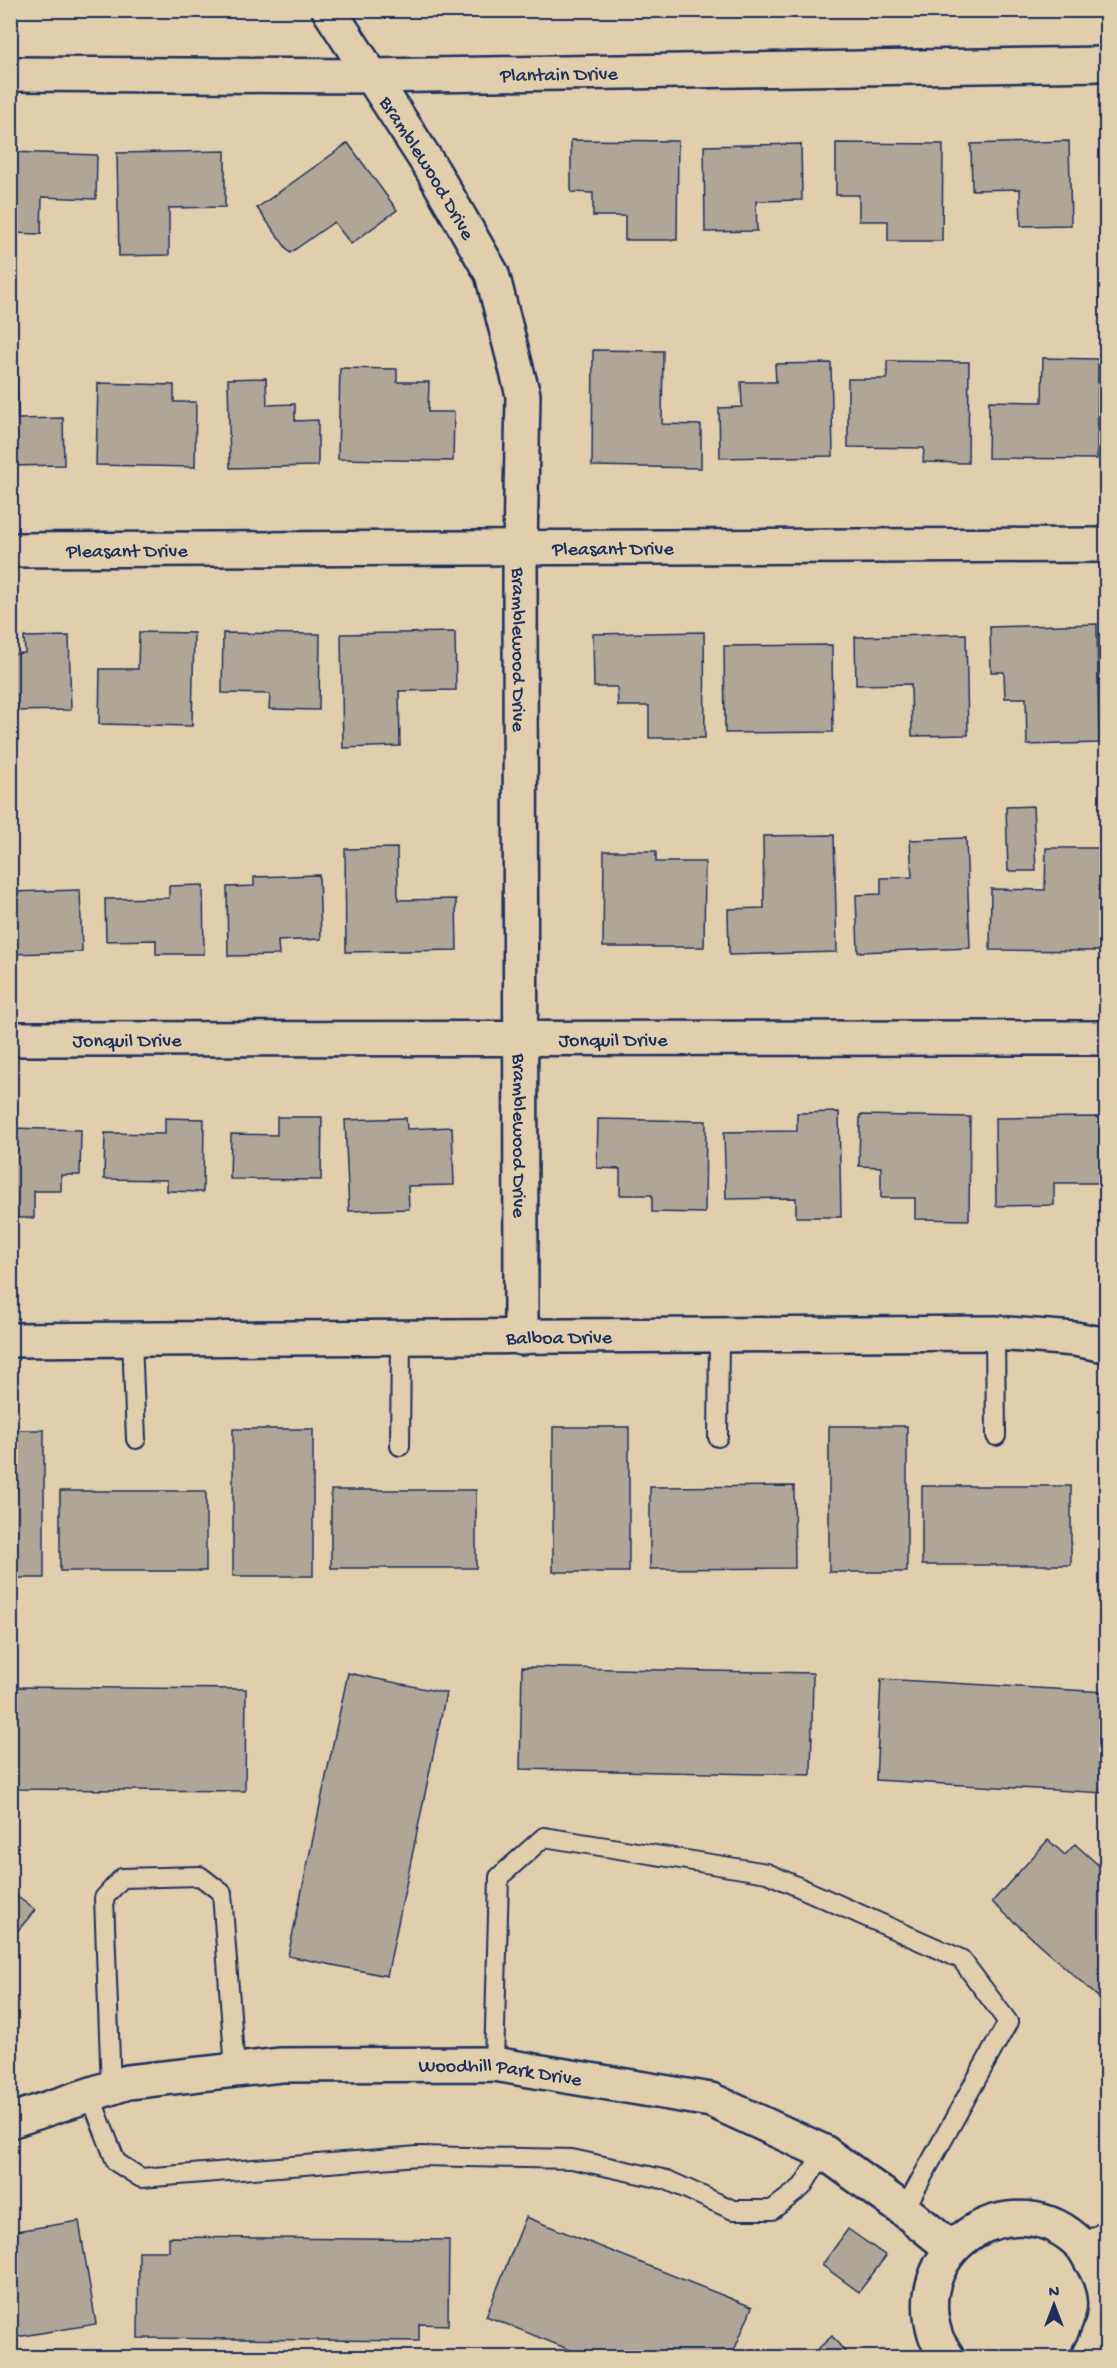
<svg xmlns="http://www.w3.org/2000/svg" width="1117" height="2368" viewBox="0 0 1117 2368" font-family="'Gochi Hand',sans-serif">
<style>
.building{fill:#b0a698;stroke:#1b2f5e;stroke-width:1.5}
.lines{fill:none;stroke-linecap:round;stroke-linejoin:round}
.service-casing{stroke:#1b2f5e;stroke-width:22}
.minor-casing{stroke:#1b2f5e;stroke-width:38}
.tertiary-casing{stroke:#1b2f5e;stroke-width:38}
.service{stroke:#e1ceac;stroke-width:18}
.minor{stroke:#e1ceac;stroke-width:33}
.tertiary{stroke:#e1ceac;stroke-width:33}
.labels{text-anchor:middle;stroke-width:4.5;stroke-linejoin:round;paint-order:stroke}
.street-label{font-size:20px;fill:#1b2f5e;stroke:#e1ceac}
</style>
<rect width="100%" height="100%" fill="#e1ceac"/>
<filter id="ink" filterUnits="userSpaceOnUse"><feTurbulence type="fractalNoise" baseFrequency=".0167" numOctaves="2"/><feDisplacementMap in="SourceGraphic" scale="12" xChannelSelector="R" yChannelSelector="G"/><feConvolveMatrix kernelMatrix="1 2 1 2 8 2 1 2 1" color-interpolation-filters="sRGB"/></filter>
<g filter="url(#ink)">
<g class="building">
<path d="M571,140L678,141L677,240H625V216H593V193L571,192Z"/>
<path d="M1069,141L1071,225L1021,226L1020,189L972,190L971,144Z"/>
<path d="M348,143L397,210L351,244L334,222L290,253L257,208Z"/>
<path d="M836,143L943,144L942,241H888V221H859V195H836Z"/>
<path d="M801,144L802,200L756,201L757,231L705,232L704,146Z"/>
<path d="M225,151V207L169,208V255L119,256L117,153Z"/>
<path d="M10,152L97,155L96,199L42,197L41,234L10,233Z"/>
<path d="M593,350L663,351L662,424L701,425V468L592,466Z"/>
<path d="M1043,358L1098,359L1097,459L988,458L989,401L1042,402Z"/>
<path d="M887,361L969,362L968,463L923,462L924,448L848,447V379H887Z"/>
<path d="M831,363L833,456L720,458L719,408L742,407L741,382H776L775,364Z"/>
<path d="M340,368L397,369V382H429L428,412H454L453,461L338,459Z"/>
<path d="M17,377L18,419L63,418L64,465L10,466V378Z"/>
<path d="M266,378L267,405L295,404V421L318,420V466L230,468L228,379Z"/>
<path d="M98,383L174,385V402H196L195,467L96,465Z"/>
<path d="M1097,624L1099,743L1027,745L1026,698H1005L1004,672H991L990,627Z"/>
<path d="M139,632L194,633L192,726L99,724L100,669H138Z"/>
<path d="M455,632L456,690L399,691L400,746L343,748L341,634Z"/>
<path d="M704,632L705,738H649V706H618L617,687H594L593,634Z"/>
<path d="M223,633L320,634L319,710L269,709L270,694L222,693Z"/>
<path d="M966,634L968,735L912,736L911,684L856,685L855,637Z"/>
<path d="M69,636L71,710L10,711V654L25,653L24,637Z"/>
<path d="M832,645L833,732L725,733L724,646Z"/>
<path d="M1033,806L1036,871H1008L1006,807Z"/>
<path d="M834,835L837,952L729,955L728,909L764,908L763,836Z"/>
<path d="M966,838L970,948L858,952L856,895L881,894V878L912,877L910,840Z"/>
<path d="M397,848L398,900L456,899L457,950L346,952L345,849Z"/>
<path d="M1046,848H1100L1099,951L990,950L991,889L1045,890Z"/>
<path d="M604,851H656V862H705L704,947H603Z"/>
<path d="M319,875L321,939L278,941L279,955L228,956L227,887L254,886V877Z"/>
<path d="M203,885L204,954H156V940L106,941L105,899L169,898V886Z"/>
<path d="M80,890L82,952L10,954V892Z"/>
<path d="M839,1112L841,1217H796V1198L726,1199L724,1132L797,1131V1113Z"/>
<path d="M860,1115L970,1117L969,1220L915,1219V1198H881V1167L859,1166Z"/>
<path d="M277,1117H322L321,1180L230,1179L231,1134L277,1135Z"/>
<path d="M1100,1117L1101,1183H1054V1205L996,1206L995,1118Z"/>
<path d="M165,1118L204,1119L203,1192L167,1191V1180L104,1179L105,1133L165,1134Z"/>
<path d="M406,1118L407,1129L452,1127L454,1185L408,1186L409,1209L349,1211L345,1120Z"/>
<path d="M598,1119L706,1121L705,1213L652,1212V1195H620V1169L597,1168Z"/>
<path d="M10,1128L81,1130L80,1175H61V1191H34V1218H10Z"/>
<rect x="829" y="1426" width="78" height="146"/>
<rect x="553" y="1427" width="76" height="145"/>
<rect x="233" y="1429" width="80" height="147"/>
<rect x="10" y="1430" width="34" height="148"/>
<path d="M794,1486L795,1568L650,1569V1487Z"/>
<rect x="922" y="1486" width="149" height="79"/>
<rect x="331" y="1490" width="145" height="78"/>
<rect x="60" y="1491" width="146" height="80"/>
<path d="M522,1667L813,1673L811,1775L520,1769Z"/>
<path d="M348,1673L446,1693L387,1976L288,1956Z"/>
<path d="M881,1679L1106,1692V1793L876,1780Z"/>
<path d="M10,1687L246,1689L245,1791L10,1789Z"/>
<path d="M1048,1840L1065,1855L1075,1844L1106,1872V2004L992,1902Z"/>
<path d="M10,1891L35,1910L10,1940Z"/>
<path d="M526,2217L752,2307L731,2358H590L486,2316Z"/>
<path d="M79,2221L96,2324L10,2338V2232Z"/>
<path d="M848,2229L886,2256L859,2292L822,2265Z"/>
<path d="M169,2237L449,2240L448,2325L419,2324V2341L138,2338L139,2251H169Z"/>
<path d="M832,2336L850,2358H808Z"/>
</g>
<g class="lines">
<g class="service-casing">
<g id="service">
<path d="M995,1333L996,1436"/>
<path d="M132,1340L136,1439"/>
<path d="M718,1437L719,1336"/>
<path d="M400,1446L401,1339"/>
<path d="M494,2064L499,1877L544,1837L767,1873L961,1959L1008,2022L904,2210"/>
<path d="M111,2088L104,1898L122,1878L200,1876L222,1893L235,2070"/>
<path d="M90,2095L116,2162L141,2178L418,2156L572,2159L667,2180L733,2210H772L802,2187L824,2152"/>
<path d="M1082,2245L1106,2230"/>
</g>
</g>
<g class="minor-casing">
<g id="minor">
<path id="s1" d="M329,10L433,171L492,274L523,395L520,548L521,1338"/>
<path id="s2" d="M10,74L371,76L1106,64"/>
<path id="s3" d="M10,550L1106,545"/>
<path id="s4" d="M10,1039L1106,1038"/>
<path id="s5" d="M10,2121L128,2082L281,2065L494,2064L711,2100L824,2152L904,2210L951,2248"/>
<path d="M948,2358C943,2350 937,2342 935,2334C907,2245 1017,2179 1081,2245C1086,2250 1089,2258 1093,2264C1113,2298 1106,2325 1087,2358"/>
</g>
</g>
<g class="tertiary-casing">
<g id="tertiary">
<path id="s6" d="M10,1340L995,1333L1075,1339L1106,1345"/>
</g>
</g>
<use href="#service" class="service"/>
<use href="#minor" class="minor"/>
<use href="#tertiary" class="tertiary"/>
</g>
</g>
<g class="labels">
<g class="street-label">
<text dy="7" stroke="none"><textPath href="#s2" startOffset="549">Plantain Drive</textPath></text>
<text dy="7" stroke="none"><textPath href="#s1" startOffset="186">Bramblewood Drive</textPath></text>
<text dy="7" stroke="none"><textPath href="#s3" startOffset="603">Pleasant Drive</textPath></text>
<text dy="7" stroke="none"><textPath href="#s3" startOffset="117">Pleasant Drive</textPath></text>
<text dy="7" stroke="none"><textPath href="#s1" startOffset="690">Bramblewood Drive</textPath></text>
<text dy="7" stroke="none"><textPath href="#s4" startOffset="603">Jonquil Drive</textPath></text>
<text dy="7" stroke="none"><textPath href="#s4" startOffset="117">Jonquil Drive</textPath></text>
<text dy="7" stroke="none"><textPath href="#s1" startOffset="1176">Bramblewood Drive</textPath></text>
<text dy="7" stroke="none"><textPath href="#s6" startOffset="549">Balboa Drive</textPath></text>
<text dy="7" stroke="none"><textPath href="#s5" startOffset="498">Woodhill Park Drive</textPath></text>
</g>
</g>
<rect width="1117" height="2368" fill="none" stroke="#e1ceac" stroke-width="36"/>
<rect x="18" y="18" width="1081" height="2332" fill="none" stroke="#1b2f5e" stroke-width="2" filter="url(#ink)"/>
<g transform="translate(1054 2305)" stroke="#e1ceac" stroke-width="4.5" paint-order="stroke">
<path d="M0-4.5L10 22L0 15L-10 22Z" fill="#1b2f5e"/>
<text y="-9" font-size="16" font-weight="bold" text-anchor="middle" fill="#1b2f5e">N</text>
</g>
</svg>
